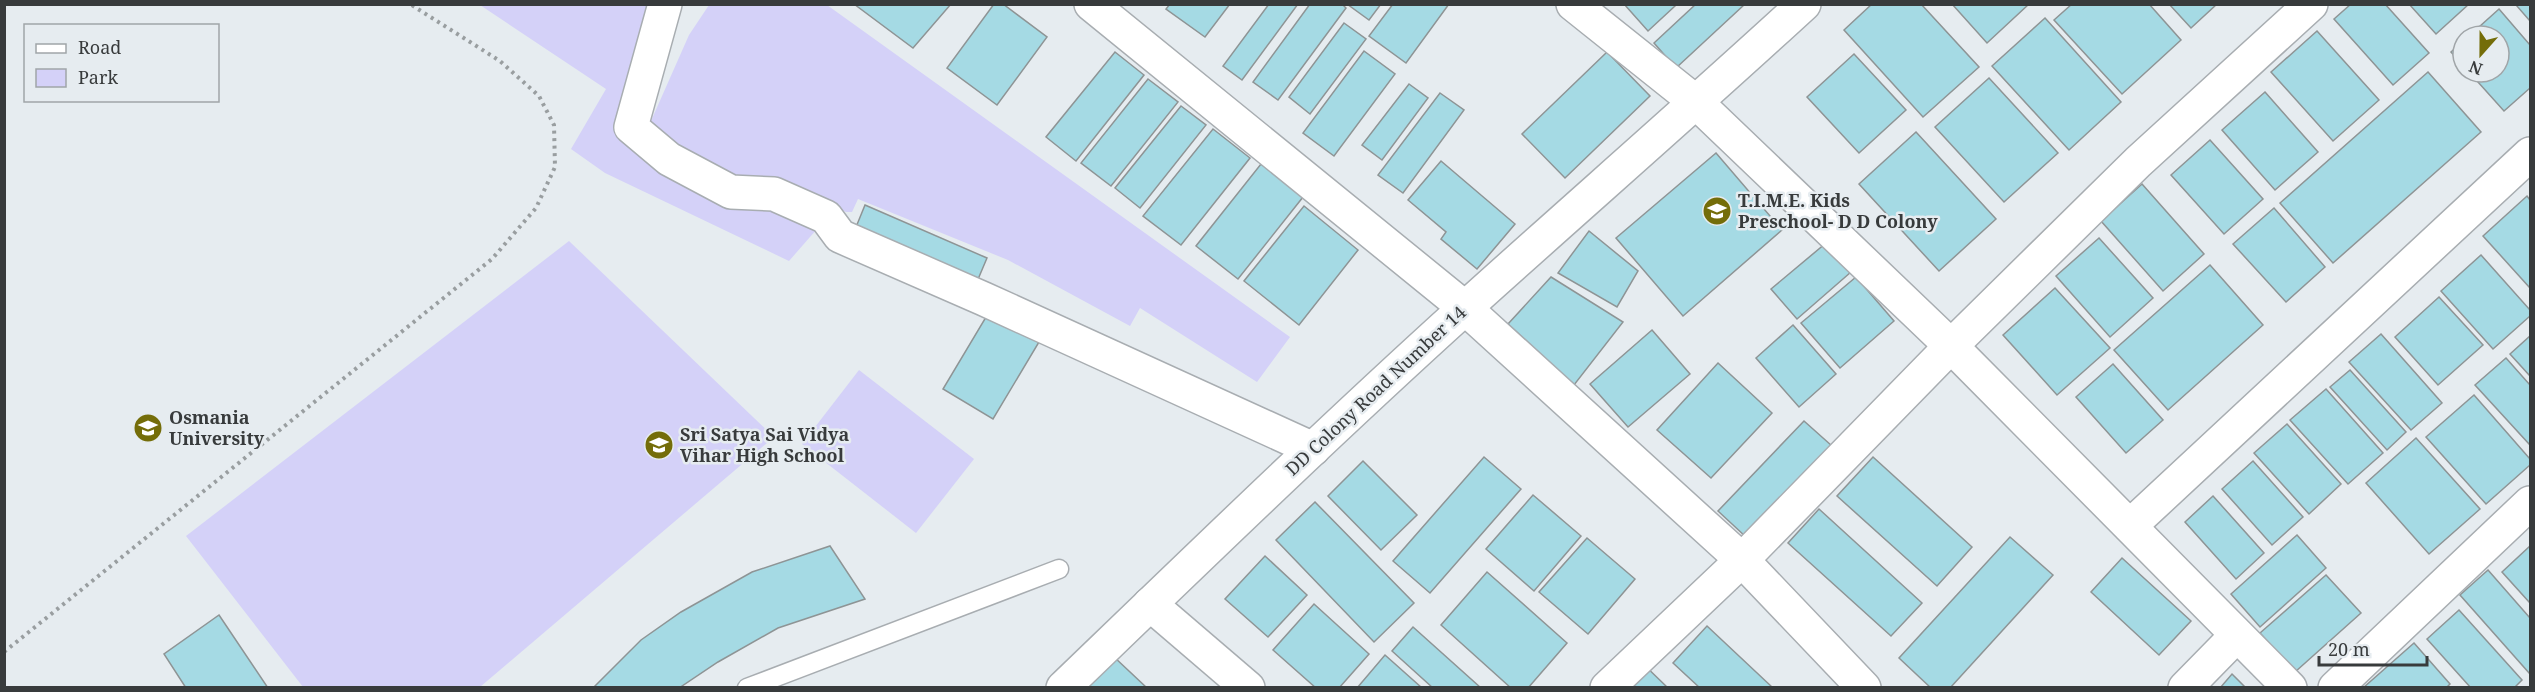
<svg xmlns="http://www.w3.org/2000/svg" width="2535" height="692" viewBox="0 0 2535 692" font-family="'Noto Serif',serif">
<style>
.green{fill:#d4d1f8}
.building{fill:#a5dae4;stroke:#8e9495;stroke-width:1.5}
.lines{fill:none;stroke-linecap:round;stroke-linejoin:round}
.lane-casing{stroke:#a8adb1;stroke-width:21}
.street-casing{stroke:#a8adb1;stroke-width:36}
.path{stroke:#999ea0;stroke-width:4;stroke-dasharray:3 4.5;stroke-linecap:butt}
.lane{stroke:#fff;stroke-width:18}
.street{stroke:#fff;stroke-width:33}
.labels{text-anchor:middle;stroke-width:5;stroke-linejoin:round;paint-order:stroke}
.poi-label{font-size:18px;font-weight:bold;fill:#383b3c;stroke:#e6ecf0;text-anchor:start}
.street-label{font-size:18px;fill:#383b3c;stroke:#e6ecf0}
</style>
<rect width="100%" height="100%" fill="#e6ecf0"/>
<g class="green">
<path d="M480,5H655L623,130L773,198L817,229L789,261L605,173L571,149L606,89Z"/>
<path d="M709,5H827L1290,337L1257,382L1140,308L1130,326L1008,260L858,199L852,212H846L787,182L734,178L647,130L689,35Z"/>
<path d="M569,241L774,437L480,687H303L186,536Z"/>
<path d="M859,370L974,459L916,533L802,444Z"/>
</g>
<g class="building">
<path d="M854,4H951L913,48Z"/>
<path d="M994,4H1003L1047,37L997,105L947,68Z"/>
<path d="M1170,4H1230L1205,37L1166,9Z"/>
<path d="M1269,4H1298L1242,80L1223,66Z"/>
<path d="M1310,4H1342L1346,8L1278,100L1253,82Z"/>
<path d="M1347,4H1381L1369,20Z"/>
<path d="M1393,4H1449L1406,63L1369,36Z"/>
<path d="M1624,4H1673L1675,6L1648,31Z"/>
<path d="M1696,4H1745L1676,68L1654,43Z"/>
<path d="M1872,4H1921L1979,67L1923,117L1844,30Z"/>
<path d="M1952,4H2029L1987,43Z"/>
<path d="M2072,4H2149L2181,40L2122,94L2054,20Z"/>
<path d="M2169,4H2217L2191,28Z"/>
<path d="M2351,4H2385L2429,53L2393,85L2334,19Z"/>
<path d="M2409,4H2469L2436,34Z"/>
<path d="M2530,4V21L2516,5Z"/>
<path d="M2499,9L2530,45V88L2504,111L2469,72H2499V36H2469Z"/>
<path d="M2045,18L2121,102L2069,150L1992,66Z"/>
<path d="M1344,23L1366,39L1310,114L1289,97Z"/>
<path d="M2317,31L2379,100L2333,141L2271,72Z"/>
<path d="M2463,41V65L2451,52Z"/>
<path d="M1364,51L1395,74L1334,156L1303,133Z"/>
<path d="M1115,52L1144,75L1076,161L1046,137Z"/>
<path d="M1607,52L1650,96L1565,178L1522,134Z"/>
<path d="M1854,54L1906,110L1859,153L1807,97Z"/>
<path d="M2428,72L2481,132L2333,263L2280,203Z"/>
<path d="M1989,78L2058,153L2004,202L1935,127Z"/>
<path d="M1148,79L1178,102L1111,186L1081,163Z"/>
<path d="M1409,84L1428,98L1382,160L1362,145Z"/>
<path d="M2265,92L2318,152L2275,190L2222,130Z"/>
<path d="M1440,93L1464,110L1403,193L1378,175Z"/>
<path d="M1181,106L1206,125L1140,208L1115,188Z"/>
<path d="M1213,129L1250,158L1181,245L1143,216Z"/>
<path d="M1916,132L1996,219L1939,271L1859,184Z"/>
<path d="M2210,140L2263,199L2224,234L2171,175Z"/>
<path d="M1716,153L1782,230L1683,316L1616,238Z"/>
<path d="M1441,161L1515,224L1477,269L1441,239L1446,232L1408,200Z"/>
<path d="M1261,164L1303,197L1238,279L1196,246Z"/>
<path d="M2142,184L2204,254L2163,291L2101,221Z"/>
<path d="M2527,196L2530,200V288L2483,236Z"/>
<path d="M865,205L987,258L976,284L854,232Z"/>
<path d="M1304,206L1358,250L1299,325L1244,281Z"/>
<path d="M2274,208L2325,267L2286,302L2233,244Z"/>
<path d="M1589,231L1638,271L1617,307L1558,273Z"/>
<path d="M2099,238L2153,298L2110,337L2056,276Z"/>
<path d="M1826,243L1851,272L1797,319L1771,289Z"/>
<path d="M2481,255L2530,310V316L2493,349L2441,291Z"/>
<path d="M2210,265L2263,325L2168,410L2114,350Z"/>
<path d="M1551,277L1623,322L1574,385L1508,324Z"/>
<path d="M1856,277L1894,321L1840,368L1801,323Z"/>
<path d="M2055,288L2110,348L2057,395L2003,335Z"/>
<path d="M2439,297L2483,345L2438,385L2395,337Z"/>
<path d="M989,312L1039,342L993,419L943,389Z"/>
<path d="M1793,325L1836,374L1799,407L1756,358Z"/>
<path d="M1652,330L1690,374L1628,427L1590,384Z"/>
<path d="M2381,334L2442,403L2411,430L2349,362Z"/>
<path d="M2530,336V376L2510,354Z"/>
<path d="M2506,358L2530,385V445L2475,385Z"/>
<path d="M1718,363L1772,413L1711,478L1657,430Z"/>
<path d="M2113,364L2163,420L2126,453L2076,397Z"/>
<path d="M2350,370L2406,432L2387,450L2330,387Z"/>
<path d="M2326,389L2383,453L2348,484L2290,420Z"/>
<path d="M2474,395L2530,459V465L2486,504L2426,437Z"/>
<path d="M1804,421L1832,446L1746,537L1718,511Z"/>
<path d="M2287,424L2341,484L2309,514L2254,453Z"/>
<path d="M2416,438L2480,509L2429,554L2366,483Z"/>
<path d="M1484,457L1521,489L1430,593L1393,561Z"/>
<path d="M1873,457L1972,547L1937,586L1837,496Z"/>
<path d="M1363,461L1417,515L1381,550L1328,496Z"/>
<path d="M2253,461L2303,517L2272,545L2222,489Z"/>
<path d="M1533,495L1581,536L1534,591L1486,549Z"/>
<path d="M2213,496L2264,553L2236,579L2185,522Z"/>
<path d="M1315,502L1414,603L1374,642L1276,540Z"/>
<path d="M1819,509L1922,603L1891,636L1788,543Z"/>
<path d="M2297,535L2326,568L2260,627L2231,594Z"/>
<path d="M2010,537L2053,575L1950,688H1931L1899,658Z"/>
<path d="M1587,538L1635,579L1588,634L1539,592Z"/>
<path d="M830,546L865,599L778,628L718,662L679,688H593L641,640L681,612L752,572Z"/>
<path d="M2530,546V603L2502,572Z"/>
<path d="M1265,556L1307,595L1268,637L1225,599Z"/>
<path d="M2122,558L2191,621L2159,655L2091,592Z"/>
<path d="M2488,570L2530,618V674L2460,595Z"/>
<path d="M1487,572L1567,643L1528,688H1511L1441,625Z"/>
<path d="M2326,575L2361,613L2295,672L2260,633Z"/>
<path d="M1314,604L1369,654L1339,688H1316L1273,650Z"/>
<path d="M2459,610L2522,680L2514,688H2471L2427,639Z"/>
<path d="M219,615L268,688H186L164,654Z"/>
<path d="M1707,626L1772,687V688H1700L1673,663Z"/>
<path d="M1413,627L1481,688H1433L1392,651Z"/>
<path d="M2414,643L2450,684L2446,688H2363Z"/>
<path d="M1385,655L1422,688H1357Z"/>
<path d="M1113,656L1147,688H1085Z"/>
<path d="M1638,659L1668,688H1611Z"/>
<path d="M2232,674L2246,688H2220Z"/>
</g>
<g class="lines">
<g class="lane-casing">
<path id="lane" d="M747,688L1059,569"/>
</g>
<g class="street-casing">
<g id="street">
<path d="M665,4L631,127L669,159L731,192L774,194L826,217L840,236L984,299L1313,449"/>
<path d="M1091,4L1465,308L1742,560L1864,688"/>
<path d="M1573,4L1697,103L1951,346L2290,688"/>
<path d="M2130,526L2530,154"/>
<path d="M1150,604L1248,688"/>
<path d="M1063,688C1196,560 1328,432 1464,309C1577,207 1692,107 1804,4"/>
<path d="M1607,688L1742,560L1951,346L2138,162L2311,4"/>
<path d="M2185,688L2237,635"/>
<path d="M2335,688L2530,503"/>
</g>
</g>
<path class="path" d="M4,652L492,259L536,208L555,167L554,125L539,96L500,61L410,4"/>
<use href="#lane" class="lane"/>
<use href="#street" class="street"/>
</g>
<defs>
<g id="university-disc" transform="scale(1.5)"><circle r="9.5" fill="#746d09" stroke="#e6ecf0"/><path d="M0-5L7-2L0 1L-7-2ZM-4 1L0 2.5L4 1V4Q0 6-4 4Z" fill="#fff"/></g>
<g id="school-disc" transform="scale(1.5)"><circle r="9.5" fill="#746d09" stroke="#e6ecf0"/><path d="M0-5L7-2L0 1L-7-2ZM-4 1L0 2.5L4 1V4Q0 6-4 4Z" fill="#fff"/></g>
</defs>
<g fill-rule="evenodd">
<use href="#university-disc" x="1717" y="211"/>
<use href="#university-disc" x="148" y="428"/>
<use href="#school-disc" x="659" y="445"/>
</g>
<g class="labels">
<g class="poi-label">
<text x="1738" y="207">T.I.M.E. Kids<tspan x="1738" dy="21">Preschool- D D Colony</tspan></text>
<text x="169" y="424">Osmania<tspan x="169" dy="21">University</tspan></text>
<text x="680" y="441">Sri Satya Sai Vidya<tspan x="680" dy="21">Vihar High School</tspan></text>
</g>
<g class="street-label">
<text transform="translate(1376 391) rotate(-43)" y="6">DD Colony Road Number 14</text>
</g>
</g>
<rect width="2535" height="692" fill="none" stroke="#383b3c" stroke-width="12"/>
<rect x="24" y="24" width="195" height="78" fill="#e6ecf0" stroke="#a0a5a8" stroke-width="1.5"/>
<rect x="36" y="44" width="30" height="9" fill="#ffffff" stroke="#a0a5a8" stroke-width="1.5"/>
<text x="78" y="54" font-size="18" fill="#383b3c">Road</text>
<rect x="36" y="69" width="30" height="18" fill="#d4d1f8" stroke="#a0a5a8" stroke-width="1.5"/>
<text x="78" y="84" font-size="18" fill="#383b3c">Park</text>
<g transform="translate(2481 54) rotate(201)"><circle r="28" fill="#e6ecf0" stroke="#a0a5a8" stroke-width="1.5"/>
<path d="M0-4.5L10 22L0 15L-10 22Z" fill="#746d09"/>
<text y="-9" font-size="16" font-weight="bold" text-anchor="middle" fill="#383b3c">N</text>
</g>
<path d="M2319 656v9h108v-9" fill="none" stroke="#383b3c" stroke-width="3"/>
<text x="2328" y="656" font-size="18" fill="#383b3c" stroke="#e6ecf0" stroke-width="4.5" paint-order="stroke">20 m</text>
</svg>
